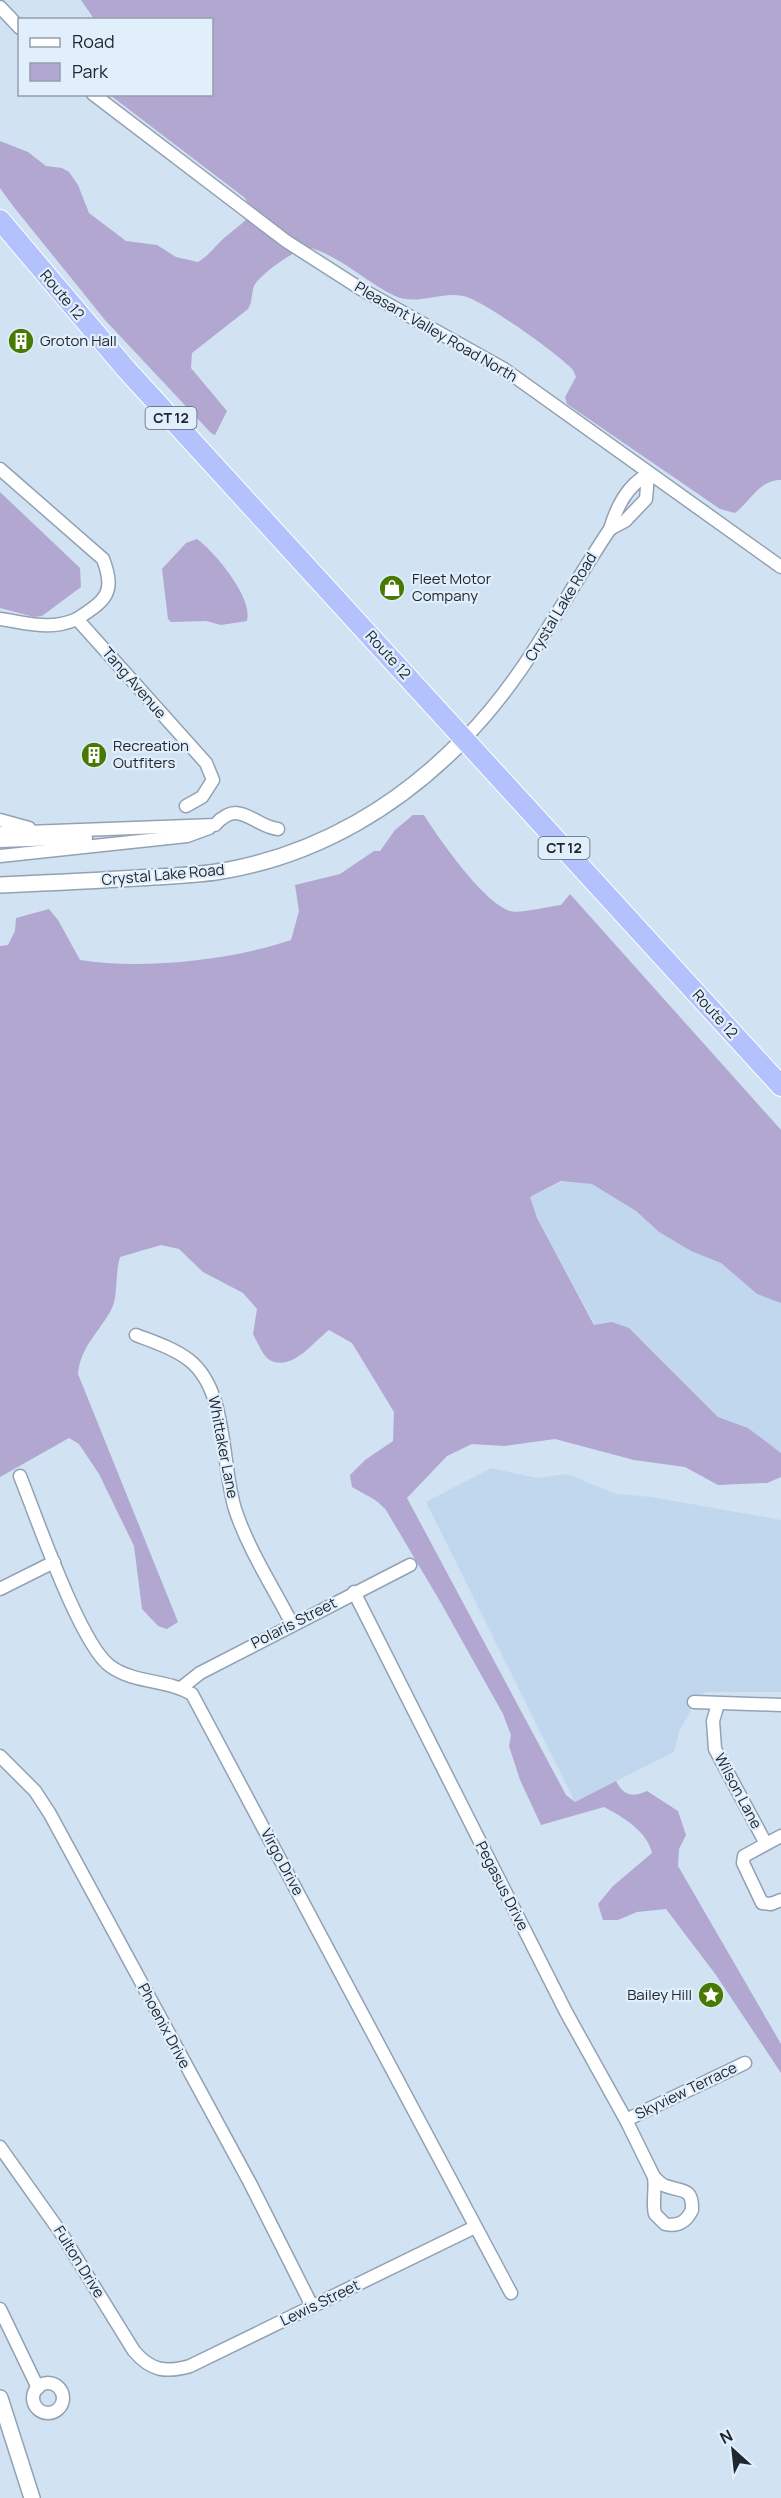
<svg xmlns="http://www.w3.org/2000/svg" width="781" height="2498" viewBox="0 0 781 2498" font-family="Manrope,sans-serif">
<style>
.built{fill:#c1d7ee}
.green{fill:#b2a7d0}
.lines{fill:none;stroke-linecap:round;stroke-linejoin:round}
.minor-casing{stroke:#92a2b2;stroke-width:15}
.tertiary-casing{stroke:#92a2b2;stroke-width:18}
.trunk-casing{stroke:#fff;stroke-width:22}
.minor{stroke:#fff;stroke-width:12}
.tertiary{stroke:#fff;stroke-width:15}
.trunk{stroke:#b3c2fc;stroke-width:20}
.labels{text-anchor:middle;stroke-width:4.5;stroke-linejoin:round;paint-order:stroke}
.shield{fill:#e1effd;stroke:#5b636c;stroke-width:1.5}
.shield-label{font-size:14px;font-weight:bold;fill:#21272e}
.street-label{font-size:15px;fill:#21272e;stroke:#e1effd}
.poi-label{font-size:15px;fill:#21272e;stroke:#e1effd;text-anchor:start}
</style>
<rect width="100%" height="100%" fill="#d1e2f3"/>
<g class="built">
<path d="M568,1179L592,1184L636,1211L659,1232L691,1251L721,1263L757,1294L781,1303V1453L748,1428L718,1417L646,1344L612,1322L595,1325L537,1218L530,1197Z"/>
<path d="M491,1468L537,1478L567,1474L616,1494L652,1497L781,1520V1692H707L699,1695L679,1732L674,1752L575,1802L426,1502Z"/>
</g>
<g class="green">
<path d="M81,0H781V480C759,480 751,501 735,513L720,509L567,404L565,397L576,377L573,370C558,354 482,299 463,296C441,291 417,306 395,296C365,282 340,255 307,247C294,251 260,274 254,286C251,294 253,301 248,309L192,353L191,368L227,411L215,435L211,433L105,320L13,206L0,188V141L28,152L46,166L62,168L69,172L78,185L89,213L126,241L157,245L176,257L198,262C208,256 212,250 220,242C231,231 243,225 252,212L245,198L110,95L212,94V20L94,19Z"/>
<path d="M0,492L80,568L81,587L42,616L34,617L0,608Z"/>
<path d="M197,539C215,552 254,599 247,621L221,625L206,621L171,622L168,619L162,569L186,543Z"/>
<path d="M413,815H424C439,839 484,903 510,911C520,914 550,906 561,905L570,894L781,1130V1303L757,1294L721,1263L691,1251L659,1232L636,1211L592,1184L561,1181L530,1197L537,1218L594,1325L612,1322L629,1328L718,1417L748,1428L781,1453V1477L767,1483L718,1485L685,1467L634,1460L555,1439L505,1446L472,1444L447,1456L407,1498L566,1795L575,1802L616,1781C623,1795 632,1798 647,1791L678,1811L686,1835L679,1849L678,1866L781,2044V2073L716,1975L666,1909L637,1912L618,1920H603L598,1904L613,1886L652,1853C647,1831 623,1817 604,1807L541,1825L520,1780L509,1746L511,1735L503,1714L441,1603L386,1510C376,1498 365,1495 352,1487L350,1475L365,1460L393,1441L394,1412L352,1343L329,1330C314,1341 291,1374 268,1359C262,1354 257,1341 253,1334L257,1309L243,1293L203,1272L179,1249L161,1245L120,1257C115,1273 118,1296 112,1308C100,1332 81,1345 78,1374L178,1622L167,1629L158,1626L142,1609L134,1546L99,1474L79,1444L69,1438L0,1477V946L8,945L15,931L16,918L49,909L58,920L80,960C142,970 232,960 291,940L299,911L295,885L340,874L374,851H380L395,830Z"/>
</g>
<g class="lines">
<g class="minor-casing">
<g id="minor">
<path d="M0,7L20,28"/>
<path d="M93,94L286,241L361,289L504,369L781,567"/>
<path d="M0,469L103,559C116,593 106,600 77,619"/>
<path d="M610,529L625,521L646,499L648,474"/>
<path d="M0,619C28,623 50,631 77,619L206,763L213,780L202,797L186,806"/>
<path d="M464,739C525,678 562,600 610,529C617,506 627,486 648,474"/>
<path d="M0,820L29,828"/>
<path d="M0,833L215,825C240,797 254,827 278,829"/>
<path d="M0,841L86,838"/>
<path d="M0,856L187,836L209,828"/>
<path d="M136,1335C154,1342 173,1348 189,1360C228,1390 221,1464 235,1509C248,1549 273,1587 292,1624"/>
<path d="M20,1476C36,1516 80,1644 110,1666C135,1684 166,1679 192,1694L511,2293"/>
<path d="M0,1589L54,1562"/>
<path d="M354,1592L566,2012L626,2120L654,2177"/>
<path d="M181,1688L200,1673L410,1565"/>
<path d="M694,1702L781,1705"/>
<path d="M718,1704L713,1721L715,1749L765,1842"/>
<path d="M0,1756L35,1791L50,1814L250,2183L312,2306"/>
<path d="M781,1836L744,1856L743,1863L762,1903L771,1904L781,1900"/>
<path d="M626,2120L745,2063"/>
<path d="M0,2147L61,2233L134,2351C151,2371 166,2373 190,2366L475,2227"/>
<path d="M654,2177C657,2180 662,2185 666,2186C680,2192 693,2186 692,2210C686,2222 678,2227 665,2224L655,2214C652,2203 656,2190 654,2177Z"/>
<path d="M0,2309L38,2388"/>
<circle cx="48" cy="2398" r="15"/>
</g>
</g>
<g class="tertiary-casing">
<g id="tertiary">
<path d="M0,885C46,883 91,881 137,878C167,876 198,876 228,870C320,853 400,805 464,739"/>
<path d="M0,2398L32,2498"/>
</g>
</g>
<g class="trunk-casing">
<path id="trunk" d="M0,220L126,369L781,1086"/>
</g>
<use href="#minor" class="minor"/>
<use href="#tertiary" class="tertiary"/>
<use href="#trunk" class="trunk"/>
</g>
<defs>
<g id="building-disc" transform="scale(1.35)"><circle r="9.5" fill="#487903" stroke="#e1effd"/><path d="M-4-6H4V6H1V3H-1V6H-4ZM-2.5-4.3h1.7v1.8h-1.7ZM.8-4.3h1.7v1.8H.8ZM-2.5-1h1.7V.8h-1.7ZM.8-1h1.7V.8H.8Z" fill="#fff"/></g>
<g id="shop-disc" transform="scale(1.35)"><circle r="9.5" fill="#487903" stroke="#e1effd"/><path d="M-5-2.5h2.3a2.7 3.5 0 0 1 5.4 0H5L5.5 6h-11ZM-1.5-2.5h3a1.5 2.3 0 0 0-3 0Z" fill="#fff"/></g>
<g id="sight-disc" transform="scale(1.35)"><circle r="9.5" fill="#487903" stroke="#e1effd"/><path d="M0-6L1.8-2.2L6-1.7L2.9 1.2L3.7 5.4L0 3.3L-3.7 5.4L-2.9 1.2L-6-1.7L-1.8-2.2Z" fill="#fff"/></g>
</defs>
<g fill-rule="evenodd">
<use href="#building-disc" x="21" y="341"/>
<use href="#shop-disc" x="392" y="588"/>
<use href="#building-disc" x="94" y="755"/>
<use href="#sight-disc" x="711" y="1995"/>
</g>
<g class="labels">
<g class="shield">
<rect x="145.5" y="407" width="51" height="22" rx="4.5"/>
<rect x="538.5" y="837" width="51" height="22" rx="4.5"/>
</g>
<g class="shield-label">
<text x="171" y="423">CT 12</text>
<text x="564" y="853">CT 12</text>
</g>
<g class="street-label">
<text transform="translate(62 295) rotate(50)" y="5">Route 12</text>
<text transform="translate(436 332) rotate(30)" y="5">Pleasant Valley Road North</text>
<text transform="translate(561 607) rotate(-59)" y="5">Crystal Lake Road</text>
<text transform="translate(388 655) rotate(48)" y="5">Route 12</text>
<text transform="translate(134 683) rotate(49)" y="5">Tang Avenue</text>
<text transform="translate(163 875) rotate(-5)" y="5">Crystal Lake Road</text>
<text transform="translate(715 1014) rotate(48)" y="5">Route 12</text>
<text transform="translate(223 1447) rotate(79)" y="5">Whittaker Lane</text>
<text transform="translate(294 1623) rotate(-27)" y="5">Polaris Street</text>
<text transform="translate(738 1791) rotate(62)" y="5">Wilson Lane</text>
<text transform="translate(282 1862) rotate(62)" y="5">Virgo Drive</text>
<text transform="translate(502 1886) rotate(63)" y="5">Pegasus Drive</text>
<text transform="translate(164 2026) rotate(62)" y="5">Phoenix Drive</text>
<text transform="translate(686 2091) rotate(-26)" y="5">Skyview Terrace</text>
<text transform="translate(79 2262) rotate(58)" y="5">Fulton Drive</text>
<text transform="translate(320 2303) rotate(-26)" y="5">Lewis Street</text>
</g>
<g class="poi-label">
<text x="40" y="346">Groton Hall</text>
<text x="412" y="584">Fleet Motor<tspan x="412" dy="17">Company</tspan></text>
<text x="113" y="751">Recreation<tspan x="113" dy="17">Outfiters</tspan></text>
<text x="692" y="2000" text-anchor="end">Bailey Hill</text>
</g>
</g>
<rect x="18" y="18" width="195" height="78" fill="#e1effd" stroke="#949faa" stroke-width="1.5"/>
<rect x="30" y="38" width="30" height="9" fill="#ffffff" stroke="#949faa" stroke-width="1.5"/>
<text x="72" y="48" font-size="18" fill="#21272e">Road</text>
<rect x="30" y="63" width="30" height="18" fill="#b2a7d0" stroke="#949faa" stroke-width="1.5"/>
<text x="72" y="78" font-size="18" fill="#21272e">Park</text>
<g transform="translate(733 2450) rotate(333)" stroke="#e1effd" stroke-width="4.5" paint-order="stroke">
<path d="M0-4.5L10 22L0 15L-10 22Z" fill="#21272e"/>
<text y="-9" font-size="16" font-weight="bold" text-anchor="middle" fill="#21272e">N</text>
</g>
</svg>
